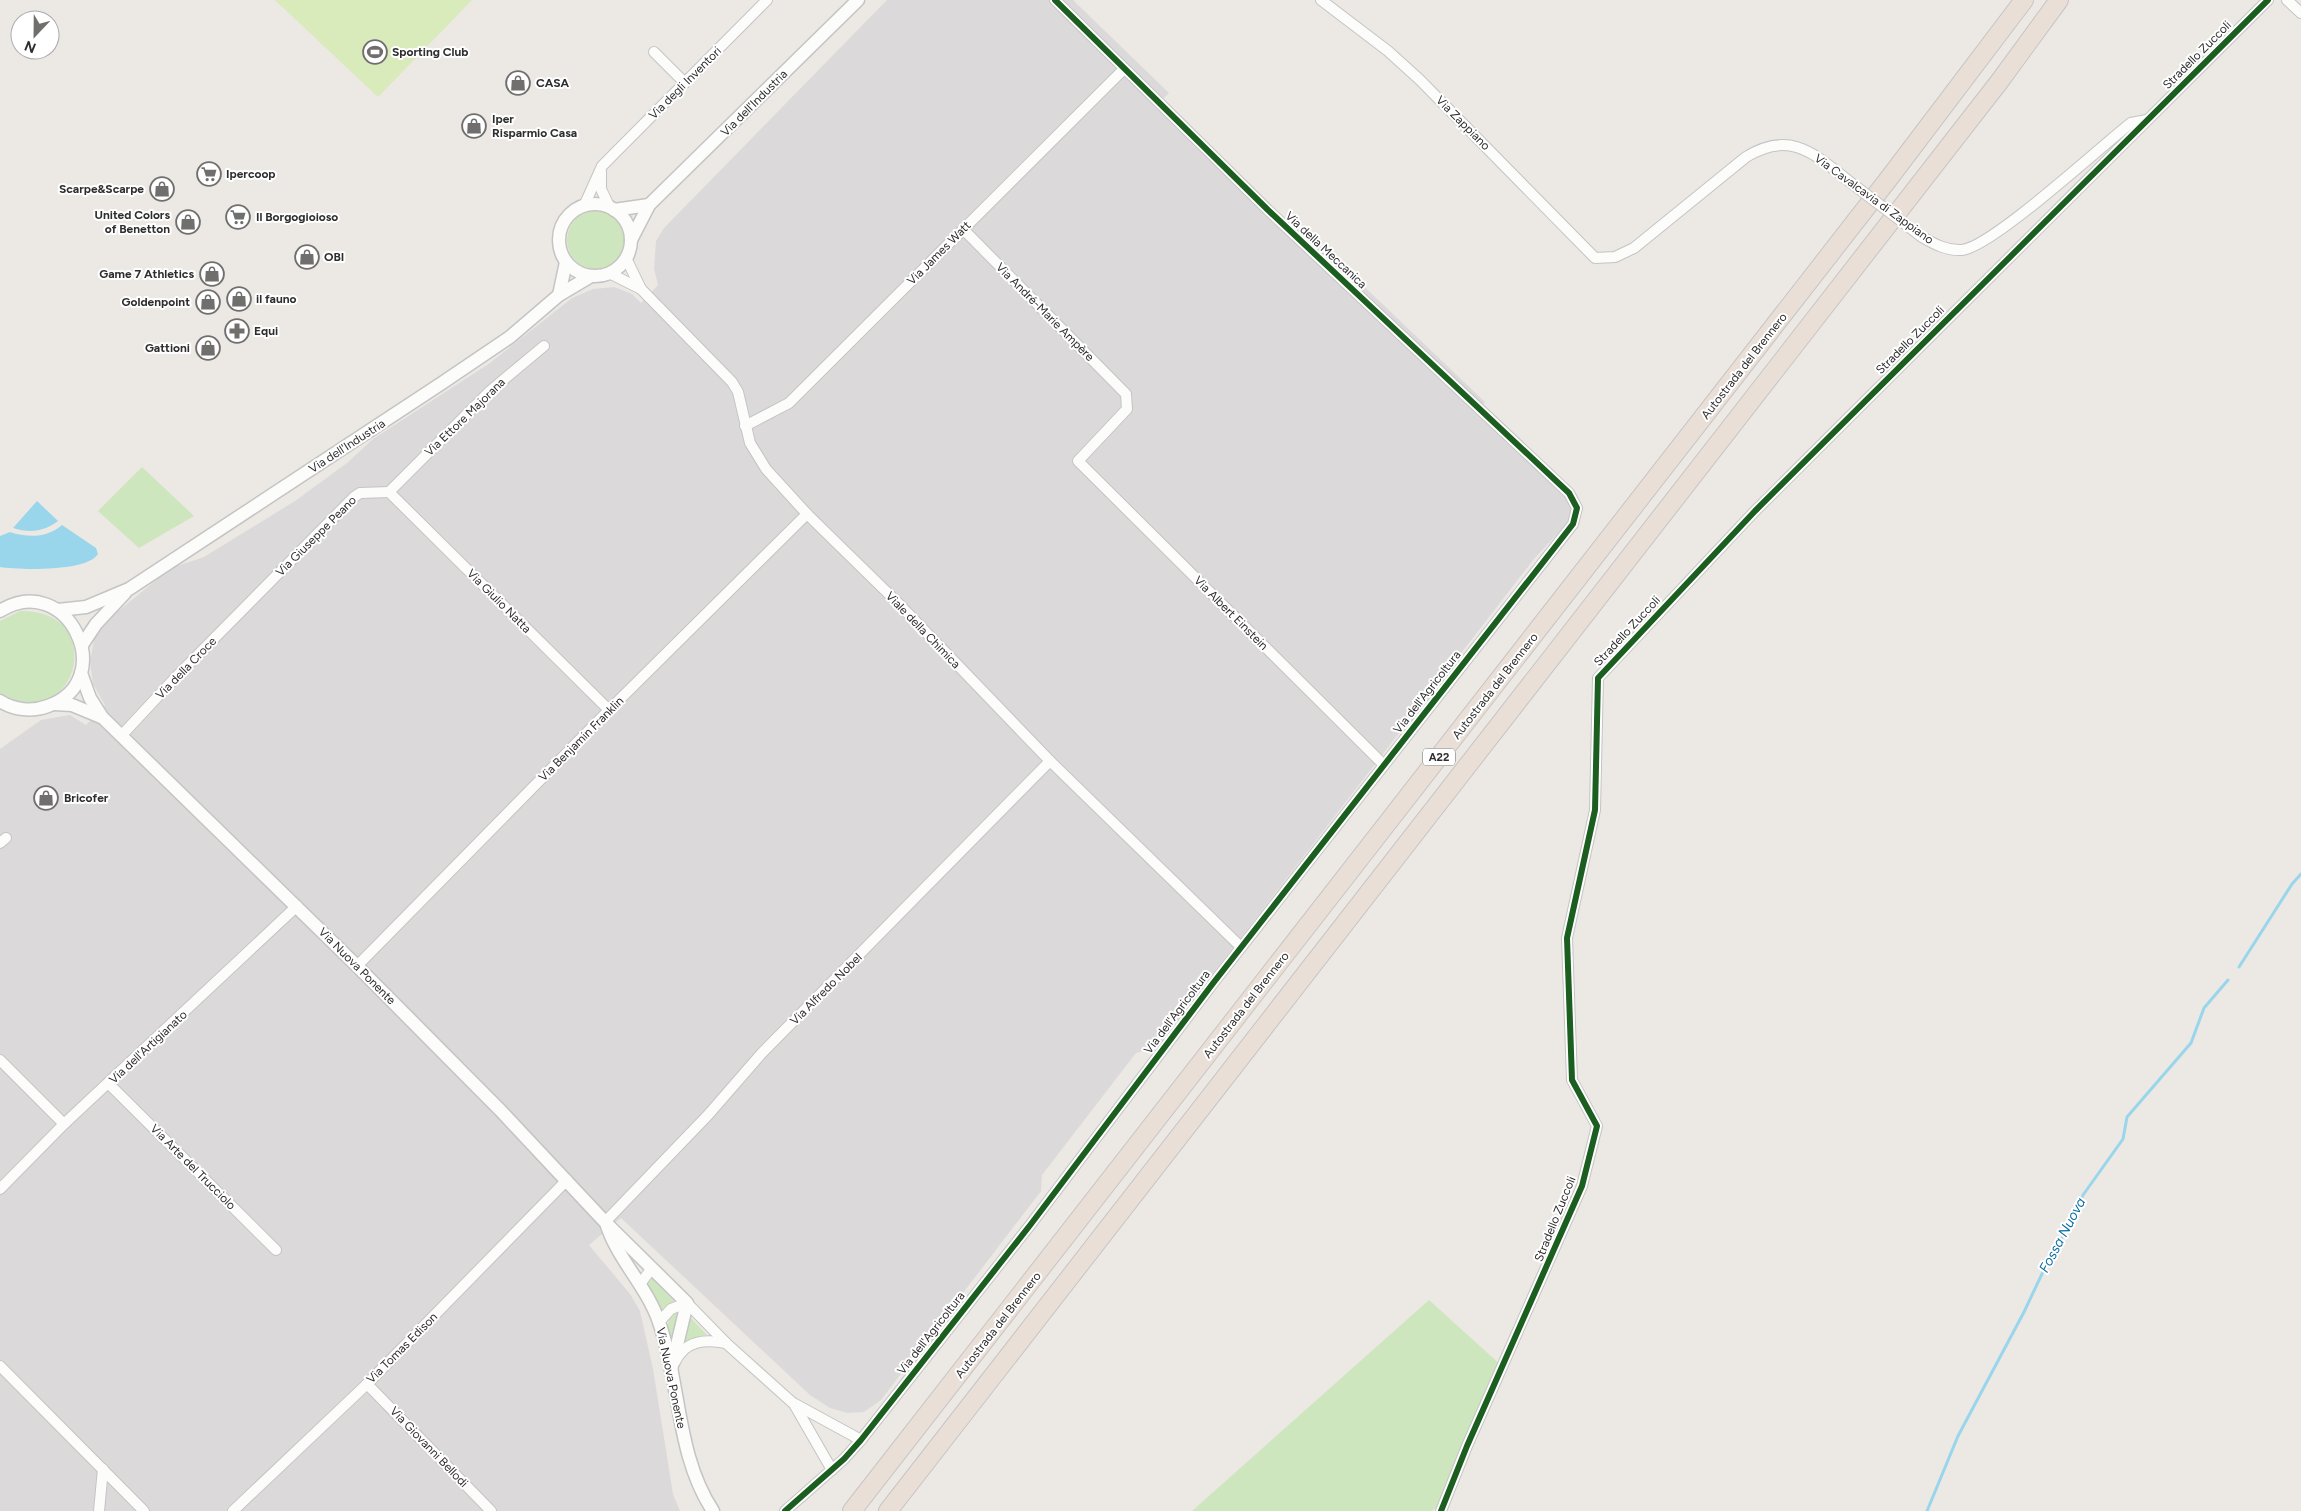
<svg xmlns="http://www.w3.org/2000/svg" width="2301" height="1511" viewBox="0 0 2301 1511" font-family="Figtree,sans-serif">
<style>
.industrial{fill:#dcd9db}
.green{fill:#cee6be}
.pitch{fill:#d9eabb}
.water{fill:#99d6ec}
.lines{fill:none;stroke-linecap:round;stroke-linejoin:round}
.stream{stroke:#99d6ec;stroke-width:3}
.minor-casing{stroke:#c5c4c5;stroke-width:12}
.tertiary-casing{stroke:#c5c4c5;stroke-width:15}
.motorway-casing{stroke:#c6c5c4;stroke-width:20}
.minor{stroke:#fcfcfb;stroke-width:10}
.tertiary{stroke:#fcfcfb;stroke-width:12}
.motorway{stroke:#eadfd6;stroke-width:18}
.minor-bridge-casing{stroke:#c5c4c5;stroke-width:12;stroke-linecap:butt}
.minor-bridge{stroke:#fcfcfb;stroke-width:10}
.cycleway-casing{stroke:#fff;stroke-width:9}
.cycleway{stroke:#1b5e20;stroke-width:6}
.labels{text-anchor:middle;stroke-width:4;stroke-linejoin:round;paint-order:stroke}
.shield{fill:#fff;stroke:#6d6d6d;stroke-width:1}
.shield-label{font-size:11px;font-weight:bold;fill:#2e2e2e}
.poi-label{font-size:12px;font-weight:bold;fill:#2e2e2e;stroke:#fff;text-anchor:start}
.street-label{font-size:12px;fill:#2e2e2e;stroke:#fff}
.water-label{font-size:14px;font-style:italic;fill:#0d6fa3;stroke:#fff}
</style>
<rect width="100%" height="100%" fill="#ece8e4"/>
<path class="industrial" d="M887,0H1073L1169,93L1161,101L1299,241L1308,233L1485,402L1479,409L1581,508L1534,559L1156,1047L1136,1053L1042,1175L1041,1191L881,1400L864,1412L847,1413L830,1408L810,1395L621,1218L589,1245L630,1294L640,1311L653,1369L673,1494L680,1511H0V749L41,720L70,715L86,725L105,705L93,684L90,662L94,639L111,617L171,568L204,557L295,501L347,463L373,439L490,363L572,298L593,289L614,287L632,294L641,303L658,285L654,269L656,241L664,228Z"/>
<g class="green">
<circle cx="596" cy="240" r="29"/>
<path d="M142,467L194,516L139,548L98,511Z"/>
<path d="M20,611C111,609 77,738 0,693V621Z"/>
<path d="M652,1278L675,1302L664,1307L662,1312L646,1283Z"/>
<path d="M1429,1300L1503,1367L1454,1491L1432,1511H1192Z"/>
<path d="M680,1310L673,1345L667,1332L669,1317Z"/>
<path d="M689,1316L707,1335L697,1337L682,1345Z"/>
</g>
<path class="pitch" d="M275,0H472L378,97Z"/>
<g class="water">
<path d="M37,501L58,521C43,532 30,533 13,528Z"/>
<path d="M62,525L96,548L98,554C87,572 19,570 0,567V536L10,532C28,538 47,538 62,525Z"/>
</g>
<g class="lines">
<g class="stream">
<path d="M2239,967L2292,884L2301,874"/>
<path d="M1927,1511L1958,1436L2024,1312L2050,1257L2074,1219L2083,1195L2123,1139L2127,1117L2191,1043L2204,1008L2228,980"/>
</g>
<g class="minor-casing">
<g id="minor">
<path d="M1321,0L1388,51L1420,80L1595,258L1615,257L1634,248L1746,157C1793,128 1817,157 1854,185"/>
<path d="M2287,0L2301,13"/>
<path d="M654,52L685,83"/>
<path d="M601,172V189L610,208"/>
<path d="M584,206L602,166L767,0"/>
<path d="M963,229L1126,394L1127,409L1078,461L1384,765"/>
<path d="M1922,237C1934,244 1947,251 1962,250C1992,247 2100,147 2131,123L2147,120"/>
<path d="M626,258L641,289L732,382L738,392L750,443L766,469L807,514L897,602L1050,761L1241,947"/>
<path d="M609,273L641,289"/>
<path d="M745,426L789,403L1124,69"/>
<path d="M389,492L609,710"/>
<path d="M389,492L490,391L544,346"/>
<path d="M121,736L175,678L354,497L360,493L389,492"/>
<path d="M0,843L6,838"/>
<path d="M357,966L609,710L807,514"/>
<path d="M0,1060L64,1124"/>
<path d="M109,1084L276,1250"/>
<path d="M0,1189L64,1124L297,906"/>
<path d="M605,1222L708,1115L761,1054L1050,761"/>
<path d="M640,1284L652,1268"/>
<path d="M659,1322L671,1309L687,1303L727,1344L794,1404L832,1470"/>
<path d="M675,1362C685,1340 706,1339 726,1343"/>
<path d="M0,1366L144,1511"/>
<path d="M367,1384L491,1511"/>
<path d="M795,1404L861,1440"/>
<path d="M99,1511L103,1469"/>
<path d="M233,1511L367,1384L567,1180"/>
<path d="M785,1511L844,1459L861,1440L1031,1224L1214,982L1573,524L1577,508L1569,493L1268,210L1055,0"/>
<path d="M1441,1511L1467,1446L1582,1186L1597,1126L1572,1080L1567,938L1595,810L1598,678L1755,511L2268,0"/>
</g>
</g>
<g class="tertiary-casing">
<g id="tertiary">
<circle cx="595" cy="240" r="36"/>
<path d="M614,210L649,205"/>
<path d="M631,240L649,205L858,0"/>
<path d="M559,295L566,262"/>
<path d="M58,610L86,607L129,589L442,383L510,337L559,295L591,276"/>
<path d="M0,611C67,569 121,680 48,706C32,712 14,710 0,701"/>
<path d="M82,645L96,624L125,593"/>
<path d="M81,673L90,698L102,717L357,966L501,1111L605,1222L687,1303L671,1370"/>
<path d="M54,704L72,705L101,717"/>
<path d="M607,1226C619,1261 647,1287 659,1322C681,1385 676,1455 713,1511"/>
</g>
</g>
<g class="motorway-casing">
<g id="motorway">
<path d="M852,1511L1890,177L2024,0"/>
<path d="M888,1511L1999,82L2059,0"/>
</g>
</g>
<use href="#minor" class="minor"/>
<use href="#tertiary" class="tertiary"/>
<use href="#motorway" class="motorway"/>
<g class="minor-bridge-casing">
<path id="minor-bridge" d="M1854,185L1922,237"/>
</g>
<use href="#minor-bridge" class="minor-bridge"/>
<g class="cycleway-casing">
<g id="cycleway">
<path d="M785,1511L844,1459L861,1440L1031,1224L1214,982L1573,524L1577,508L1569,493L1268,210L1055,0"/>
<path d="M1441,1511L1467,1446L1582,1186L1597,1126L1572,1080L1567,938L1595,810L1598,678L1755,511L2268,0"/>
</g>
</g>
<use href="#cycleway" class="cycleway"/>
</g>
<defs>
<g id="stadium-ring" transform="scale(1.25)"><circle r="9.5" fill="#fff" stroke="#706f6e" stroke-width="1.5"/><path d="M0-5a6.5 5 0 1 0 0 10a6.5 5 0 1 0 0-10ZM-3.5-1.8h7v3.6h-7Z" fill="#706f6e"/></g>
<g id="shop-ring" transform="scale(1.25)"><circle r="9.5" fill="#fff" stroke="#706f6e" stroke-width="1.5"/><path d="M-5-2.5h2.3a2.7 3.5 0 0 1 5.4 0H5L5.5 6h-11ZM-1.5-2.5h3a1.5 2.3 0 0 0-3 0Z" fill="#706f6e"/></g>
<g id="supermarket-ring" transform="scale(1.25)"><circle r="9.5" fill="#fff" stroke="#706f6e" stroke-width="1.5"/><path d="M-6-5.5h2.5l.6 2H6L4.5 2H-2.5L-4.4-4H-6ZM-1.5 3.2a1.3 1.3 0 1 0 .1 0ZM3 3.2a1.3 1.3 0 1 0 .1 0Z" fill="#706f6e"/></g>
<g id="pharmacy-ring" transform="scale(1.25)"><circle r="9.5" fill="#fff" stroke="#706f6e" stroke-width="1.5"/><path d="M-2-6h4v4h4v4h-4v4h-4v-4h-4v-4h4Z" fill="#706f6e"/></g>
</defs>
<g fill-rule="evenodd">
<use href="#stadium-ring" x="375" y="52"/>
<use href="#shop-ring" x="518" y="83"/>
<use href="#shop-ring" x="474" y="126"/>
<use href="#supermarket-ring" x="209" y="174"/>
<use href="#shop-ring" x="162" y="189"/>
<use href="#supermarket-ring" x="238" y="217"/>
<use href="#shop-ring" x="188" y="222"/>
<use href="#shop-ring" x="307" y="257"/>
<use href="#shop-ring" x="212" y="274"/>
<use href="#shop-ring" x="239" y="299"/>
<use href="#shop-ring" x="208" y="302"/>
<use href="#pharmacy-ring" x="237" y="331"/>
<use href="#shop-ring" x="208" y="348"/>
<use href="#shop-ring" x="46" y="798"/>
</g>
<g class="labels">
<rect class="shield" x="1423" y="748.5" width="32" height="17" rx="4"/>
<g class="shield-label">
<text x="1439" y="761">A22</text>
</g>
<g class="poi-label">
<text x="392" y="56">Sporting Club</text>
<text x="536" y="87">CASA</text>
<text x="492" y="123">Iper<tspan x="492" dy="14">Risparmio Casa</tspan></text>
<text x="226" y="178">Ipercoop</text>
<text x="144" y="193" text-anchor="end">Scarpe&amp;Scarpe</text>
<text x="170" y="219" text-anchor="end">United Colors<tspan x="170" dy="14">of Benetton</tspan></text>
<text x="256" y="221">Il Borgogioioso</text>
<text x="324" y="261">OBI</text>
<text x="194" y="278" text-anchor="end">Game 7 Athletics</text>
<text x="256" y="303">il fauno</text>
<text x="190" y="306" text-anchor="end">Goldenpoint</text>
<text x="254" y="335">Equi</text>
<text x="190" y="352" text-anchor="end">Gattioni</text>
<text x="64" y="802">Bricofer</text>
</g>
<g class="street-label">
<text transform="translate(2197 55) rotate(-45)" y="4">Stradello Zuccoli</text>
<text transform="translate(685 83) rotate(-45)" y="4">Via degli Inventori</text>
<text transform="translate(754 103) rotate(-45)" y="4">Via dell'Industria</text>
<text transform="translate(1463 123) rotate(45)" y="4">Via Zappiano</text>
<text transform="translate(1874 199) rotate(36)" y="4">Via Cavalcavia di Zappiano</text>
<text transform="translate(1326 250) rotate(43)" y="4">Via della Meccanica</text>
<text transform="translate(939 253) rotate(-45)" y="4">Via James Watt</text>
<text transform="translate(1045 312) rotate(45)" y="4">Via André-Marie Ampère</text>
<text transform="translate(1910 340) rotate(-45)" y="4">Stradello Zuccoli</text>
<text transform="translate(1744 366) rotate(-52)" y="4">Autostrada del Brennero</text>
<text transform="translate(465 417) rotate(-44)" y="4">Via Ettore Majorana</text>
<text transform="translate(347 446) rotate(-33)" y="4">Via dell'Industria</text>
<text transform="translate(316 536) rotate(-45)" y="4">Via Giuseppe Peano</text>
<text transform="translate(499 601) rotate(45)" y="4">Via Giulio Natta</text>
<text transform="translate(1231 613) rotate(45)" y="4">Via Albert Einstein</text>
<text transform="translate(923 630) rotate(46)" y="4">Viale della Chimica</text>
<text transform="translate(1627 631) rotate(-47)" y="4">Stradello Zuccoli</text>
<text transform="translate(186 668) rotate(-46)" y="4">Via della Croce</text>
<text transform="translate(1495 686) rotate(-52)" y="4">Autostrada del Brennero</text>
<text transform="translate(1427 692) rotate(-52)" y="4">Via dell'Agricoltura</text>
<text transform="translate(581 739) rotate(-45)" y="4">Via Benjamin Franklin</text>
<text transform="translate(357 966) rotate(45)" y="4">Via Nuova Ponente</text>
<text transform="translate(826 989) rotate(-45)" y="4">Via Alfredo Nobel</text>
<text transform="translate(1246 1005) rotate(-52)" y="4">Autostrada del Brennero</text>
<text transform="translate(1177 1012) rotate(-53)" y="4">Via dell'Agricoltura</text>
<text transform="translate(148 1047) rotate(-43)" y="4">Via dell'Artigianato</text>
<text transform="translate(193 1167) rotate(45)" y="4">Via Arte del Trucciolo</text>
<text transform="translate(1555 1219) rotate(-68)" y="4">Stradello Zuccoli</text>
<text transform="translate(998 1325) rotate(-52)" y="4">Autostrada del Brennero</text>
<text transform="translate(931 1333) rotate(-52)" y="4">Via dell'Agricoltura</text>
<text transform="translate(402 1348) rotate(-45)" y="4">Via Tomas Edison</text>
<text transform="translate(671 1378) rotate(78)" y="4">Via Nuova Ponente</text>
<text transform="translate(429 1447) rotate(46)" y="4">Via Giovanni Bellodi</text>
</g>
<g class="water-label">
<text transform="translate(2062 1235) rotate(-62)" y="5">Fossa Nuova</text>
</g>
</g>
<g transform="translate(35 35) rotate(202)"><circle r="24" fill="#ffffff" stroke="#ababab"/>
<path d="M0-4L9 19L0 12L-9 19Z" fill="#706f6e"/>
<text y="-8" font-size="14" font-weight="bold" text-anchor="middle" fill="#2e2e2e">N</text>
</g>
</svg>
